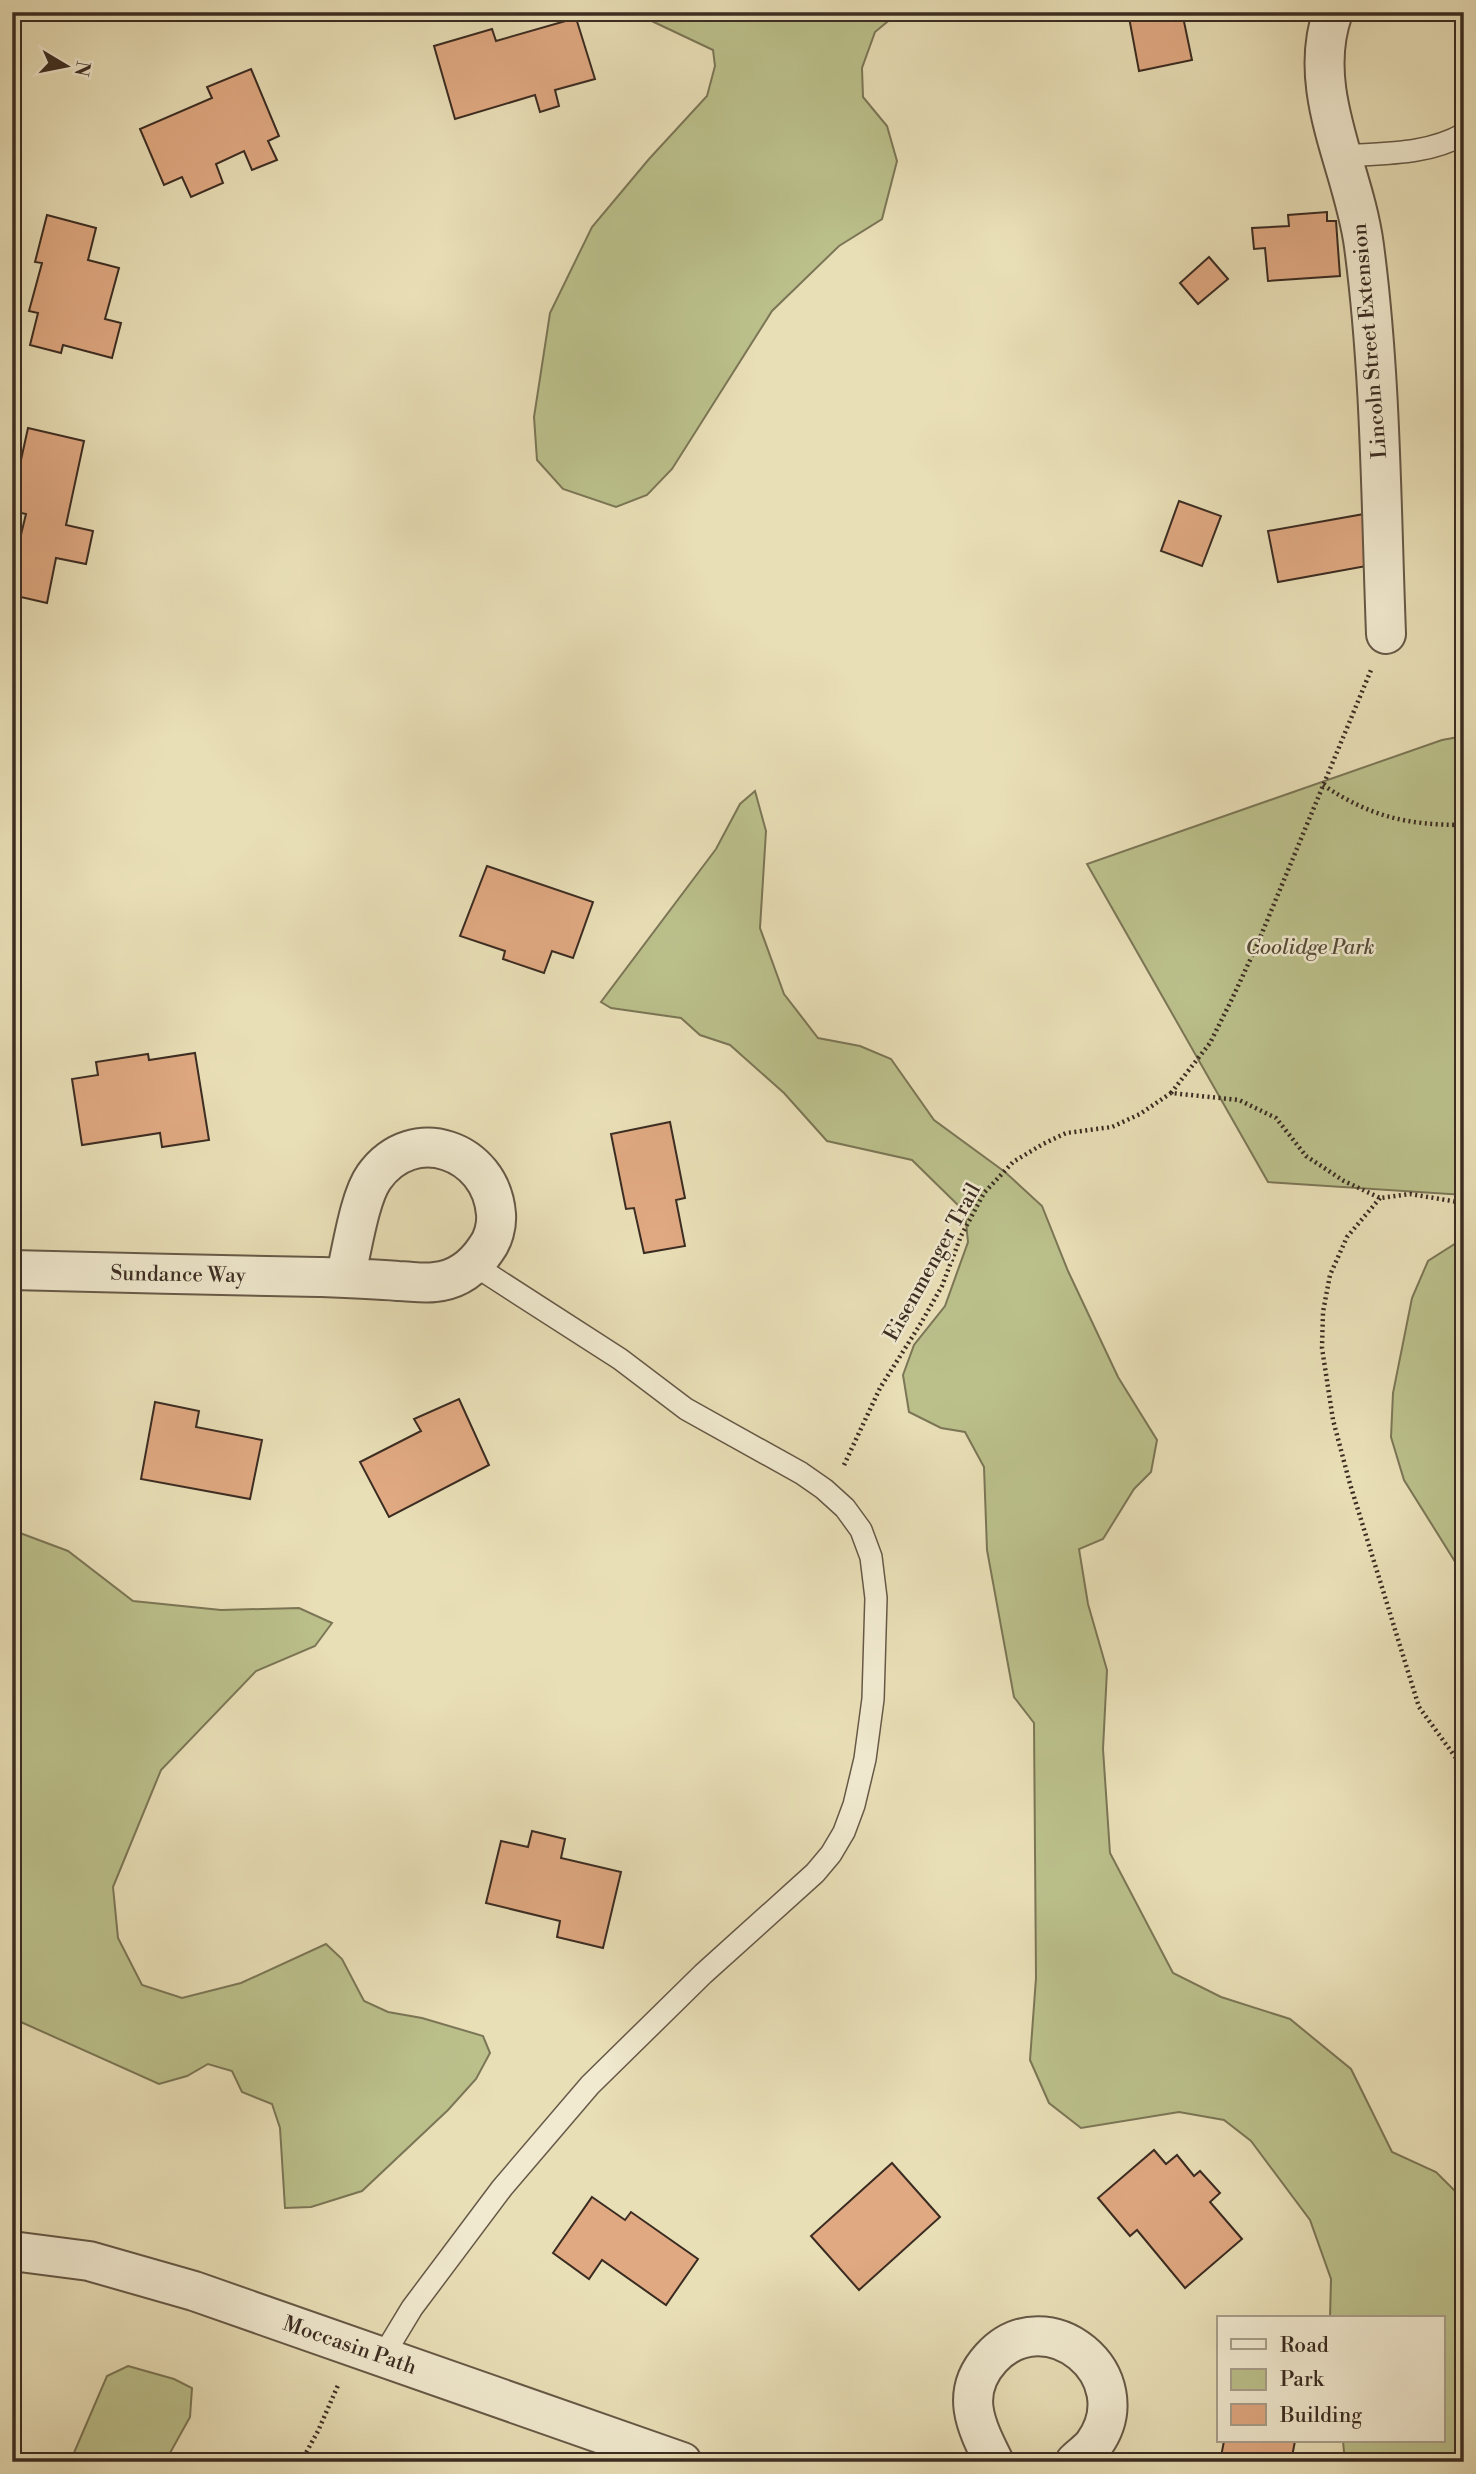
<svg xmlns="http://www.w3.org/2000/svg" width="1476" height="2474" viewBox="0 0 1476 2474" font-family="'Libre Bodoni',serif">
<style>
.green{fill:#bbc08b;stroke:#7b7656;stroke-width:2}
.building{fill:#e0a982;stroke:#3b2c22;stroke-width:2}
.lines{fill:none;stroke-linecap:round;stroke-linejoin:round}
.lane-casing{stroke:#665947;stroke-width:24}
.street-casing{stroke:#665947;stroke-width:42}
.path{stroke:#3b2c22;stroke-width:4.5;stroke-dasharray:2 3.5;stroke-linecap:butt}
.lane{stroke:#f1ead0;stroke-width:21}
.street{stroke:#f1ead0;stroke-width:38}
.labels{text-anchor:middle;stroke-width:5;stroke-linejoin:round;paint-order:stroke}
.street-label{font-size:21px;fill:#3b2c22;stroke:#f1ead0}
.park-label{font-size:21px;font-style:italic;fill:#554a37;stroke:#f1ead0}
</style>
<rect width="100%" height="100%" fill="#e9dfb7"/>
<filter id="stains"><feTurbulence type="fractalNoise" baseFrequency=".00286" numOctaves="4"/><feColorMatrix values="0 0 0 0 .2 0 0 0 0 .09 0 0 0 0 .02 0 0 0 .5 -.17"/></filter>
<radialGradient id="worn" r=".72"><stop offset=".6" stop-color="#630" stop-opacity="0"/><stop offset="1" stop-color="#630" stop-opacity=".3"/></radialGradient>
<g class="green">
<path d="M639,12H899L875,32L862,68L863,97L887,126L897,161L882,219L839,246L772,311L672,469L647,495L616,507L563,489L537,460L534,417L550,313L592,227L649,159L707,96L715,66L713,50L639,15Z"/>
<path d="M1464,736V1195L1268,1182L1087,864L1442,740Z"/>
<path d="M755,791L766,831L760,928L784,994L818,1038L860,1046L891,1059L934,1120L1005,1172L1042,1206L1068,1271L1118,1377L1157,1440L1151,1472L1134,1489L1103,1539L1079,1549L1088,1604L1107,1670L1103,1749L1110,1853L1173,1973L1221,1997L1290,2019L1351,2069L1392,2152L1436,2172L1464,2200V2462H1345L1343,2441H1443V2318H1330L1331,2279L1310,2220L1251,2141L1224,2120L1179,2112L1081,2128L1049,2103L1030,2060L1036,1978L1034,1723L1014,1697L987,1550L984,1467L965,1432L941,1428L909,1412L903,1375L914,1345L945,1306L968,1242L965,1212L912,1160L827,1141L784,1093L730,1045L700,1035L681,1018L611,1008L601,1002L716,849L740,804Z"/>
<path d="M1464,1238V1576L1404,1480L1391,1437L1393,1393L1412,1298L1428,1261Z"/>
<path d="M12,1530L68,1551L133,1601L221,1610L299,1608L332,1623L315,1646L256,1671L161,1770L113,1887L118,1938L142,1985L182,1998L241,1983L326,1944L342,1959L364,2001L388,2012L422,2018L483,2036L490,2053L476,2079L448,2110L362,2191L311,2207L285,2208L280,2128L272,2104L242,2092L232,2071L208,2064L187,2076L159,2084L12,2018Z"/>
<path d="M128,2366L174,2379L192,2388L190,2417L165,2462H70L107,2376Z"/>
</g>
<g class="building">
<path d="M1128,12H1182L1192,60L1139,71Z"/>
<path d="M576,18L595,79L555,90L559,106L540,112L535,95L455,119L434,46L492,29L496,41Z"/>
<path d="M251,69L279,136L268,141L277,160L252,170L244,151L216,164L223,183L191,197L182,177L164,185L140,129L212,98L207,87Z"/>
<path d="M1327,212V221H1336L1340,276L1268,281L1265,248L1254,249L1252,228L1289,226L1288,215Z"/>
<path d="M47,215L96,228L88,260L119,268L105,319L121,323L112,358L63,345L61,353L30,345L38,313L29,311L42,263L35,262Z"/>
<path d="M1209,257L1228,279L1198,304L1180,283Z"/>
<path d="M28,428L84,441L66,525L93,531L86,564L56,558L47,603L12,595V546L18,547L26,514L12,511V501Z"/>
<path d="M1179,501L1221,516L1202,566L1161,551Z"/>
<path d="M1364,514L1372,565L1278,582L1268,531Z"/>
<path d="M487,866L593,902L573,958L552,951L544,973L503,959L505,951L460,936Z"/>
<path d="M195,1053L209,1140L162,1147L160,1133L82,1145L72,1079L98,1075L96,1062L148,1054L149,1060Z"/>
<path d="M670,1122L685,1198L676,1200L685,1246L644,1253L634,1208L626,1209L611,1134Z"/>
<path d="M459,1399L489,1465L389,1517L360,1462L421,1431L414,1419Z"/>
<path d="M155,1402L199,1411L196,1427L262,1440L250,1499L141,1479Z"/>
<path d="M532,1831L565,1839L561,1858L621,1872L603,1948L557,1937L560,1921L486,1903L501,1841L528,1847Z"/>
<path d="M1154,2150L1166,2164L1177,2155L1194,2176L1200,2171L1220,2193L1210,2202L1242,2239L1185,2288L1137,2230L1130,2236L1098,2198Z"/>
<path d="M892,2163L940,2217L859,2290L811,2236Z"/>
<path d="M592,2197L625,2220L631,2212L698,2259L666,2305L602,2260L589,2279L553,2253Z"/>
<path d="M1224,2441H1295L1291,2462H1220Z"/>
</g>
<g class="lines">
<g class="lane-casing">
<g id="lane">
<path d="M1343,156C1384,153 1427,155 1464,134"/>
<path d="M383,2356L412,2308L502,2188L590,2085L703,1974L815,1873L831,1854L844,1832L854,1805L865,1759L873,1699L876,1598L871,1557L861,1530L845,1508L824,1489L801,1473L686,1409L620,1359L474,1265"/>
</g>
</g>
<g class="street-casing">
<g id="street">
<path d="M1333,12C1305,90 1354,168 1364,246C1381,374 1381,504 1386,634"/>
<path d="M12,1270C114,1273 217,1275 319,1277C345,1278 372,1279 398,1281C410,1281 423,1284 435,1282C457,1280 474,1267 486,1249C493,1240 497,1226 496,1214C491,1150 413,1122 374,1177C359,1198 352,1251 345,1278"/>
<path d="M12,2251L89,2261L194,2291L682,2462"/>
<path d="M994,2462C976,2426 959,2393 991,2358C1047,2297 1143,2376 1094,2444C1090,2450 1081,2456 1075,2462"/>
</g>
</g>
<g class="path">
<path d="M1323,785C1371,817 1407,825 1464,825"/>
<path d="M1171,1093L1210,1043L1232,999L1257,945L1371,670"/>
<path d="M1380,1198L1347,1237L1330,1275L1323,1312L1322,1348L1333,1420L1350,1484L1419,1707L1464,1769"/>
<path d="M844,1465L880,1388L921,1323L942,1286L961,1236L984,1193L1013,1162L1043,1144L1066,1133L1112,1127L1140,1114L1171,1093L1239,1100L1276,1118L1306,1156L1344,1181L1380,1198L1410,1194L1464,1203"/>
<path d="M301,2462L318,2431L339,2383"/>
</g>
<use href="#lane" class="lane"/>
<use href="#street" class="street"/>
</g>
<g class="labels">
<g class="street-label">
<text transform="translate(1369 341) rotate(-95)" y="7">Lincoln Street Extension</text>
<text transform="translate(932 1262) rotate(-61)" y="7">Eisenmenger Trail</text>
<text transform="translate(178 1274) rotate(1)" y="7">Sundance Way</text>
<text transform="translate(350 2345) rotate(19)" y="7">Moccasin Path</text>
</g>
<g class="park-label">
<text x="1310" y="954">Coolidge Park</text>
</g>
</g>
<rect width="1476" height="2474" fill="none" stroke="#e9dfb7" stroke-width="42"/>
<rect x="14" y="14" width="1448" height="2446" fill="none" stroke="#3b2c22" stroke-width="3.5"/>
<rect x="21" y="21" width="1434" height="2432" fill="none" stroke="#3b2c22" stroke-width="2"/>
<rect x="1217" y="2316" width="228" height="126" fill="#f1ead0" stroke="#a89e8a" stroke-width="2"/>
<rect x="1231" y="2339" width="35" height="10" fill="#f1ead0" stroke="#a89e8a" stroke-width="2"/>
<text x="1280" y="2352" font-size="21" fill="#3b2c22">Road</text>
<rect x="1231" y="2369" width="35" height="21" fill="#bbc08b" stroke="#a89e8a" stroke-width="2"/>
<text x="1280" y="2386" font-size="21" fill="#3b2c22">Park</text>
<rect x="1231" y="2404" width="35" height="21" fill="#e0a982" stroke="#a89e8a" stroke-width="2"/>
<text x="1280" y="2422" font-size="21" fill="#3b2c22">Building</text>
<g transform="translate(66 66) rotate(100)" stroke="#f1ead0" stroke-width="5" paint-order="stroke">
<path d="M0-5L12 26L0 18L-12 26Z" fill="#3b2c22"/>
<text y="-10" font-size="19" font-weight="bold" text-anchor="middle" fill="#3b2c22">N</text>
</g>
<rect width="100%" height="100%" filter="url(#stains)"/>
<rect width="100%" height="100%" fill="url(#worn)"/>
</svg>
